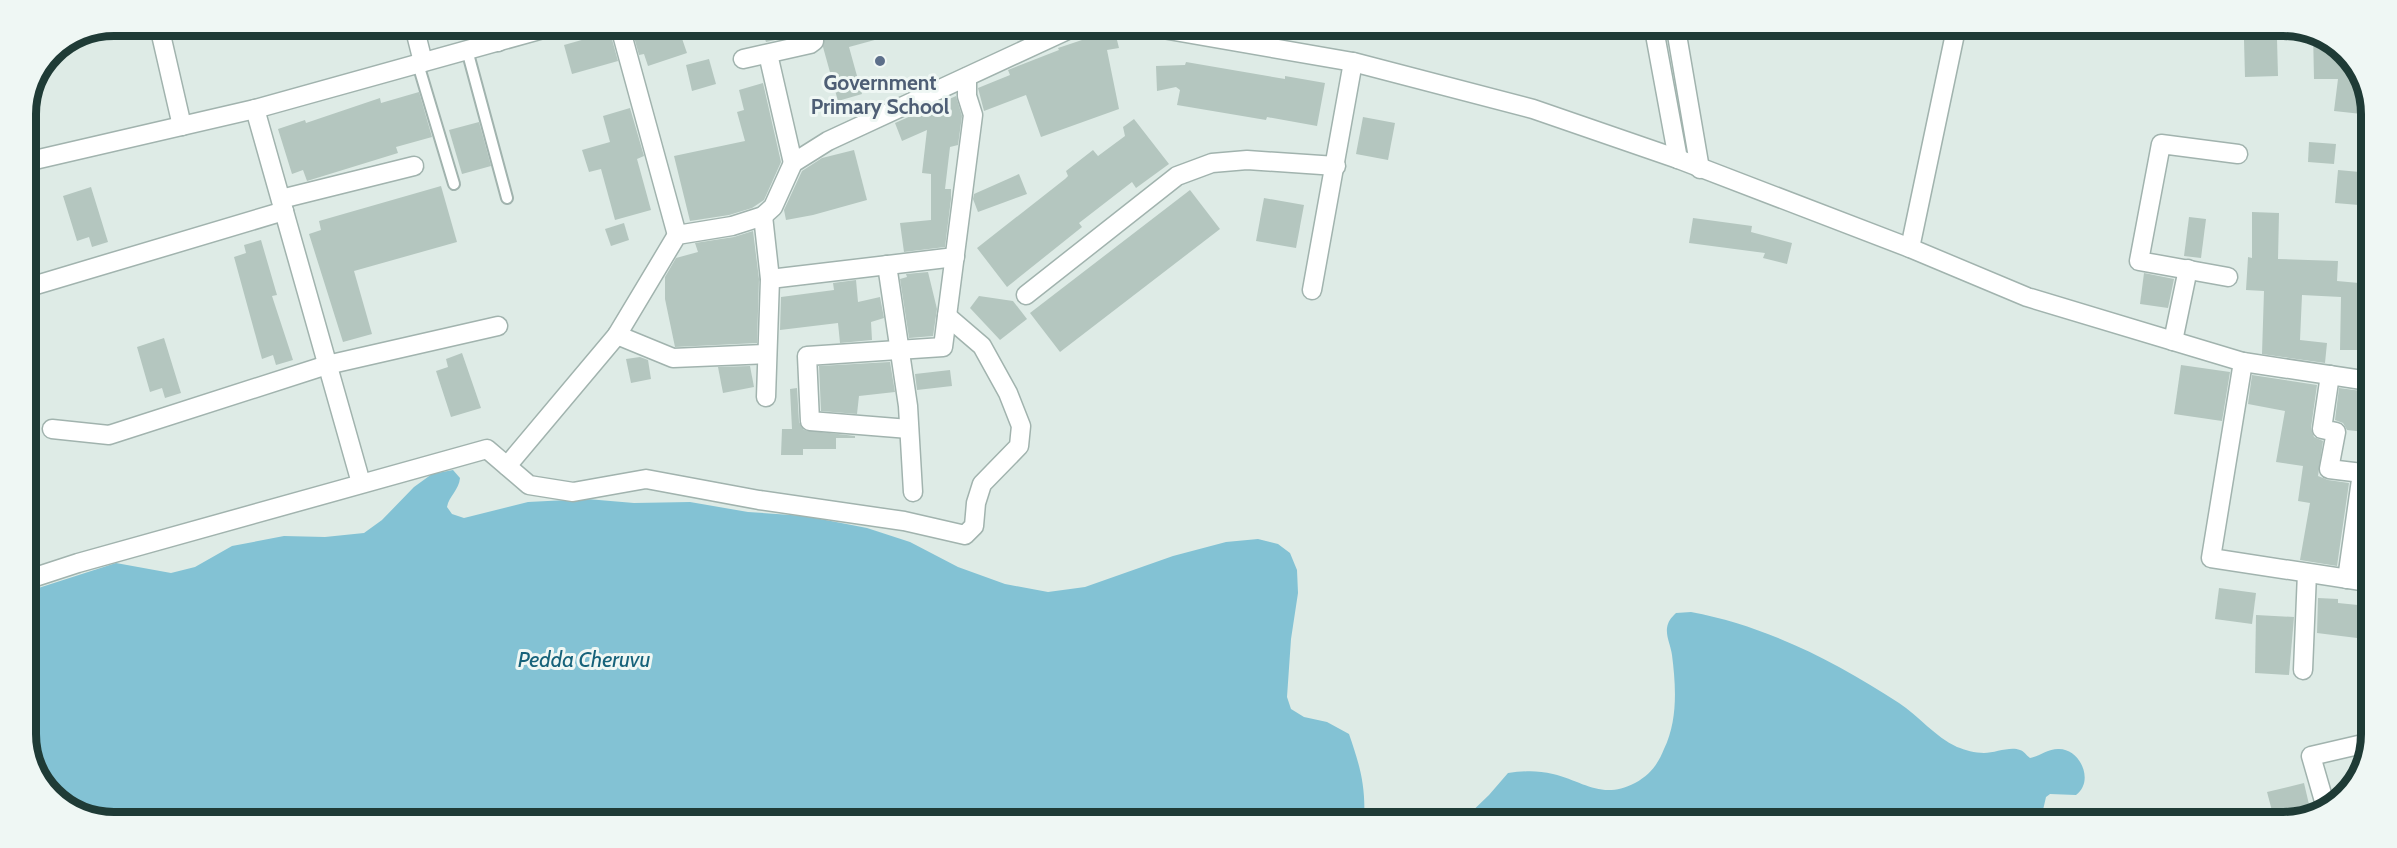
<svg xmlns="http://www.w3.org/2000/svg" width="2397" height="848" viewBox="0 0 2397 848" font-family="Cabin,sans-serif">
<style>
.water{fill:#83c2d4}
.building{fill:#b4c6bf}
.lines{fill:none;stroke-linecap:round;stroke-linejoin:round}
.service-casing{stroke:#a1b3ae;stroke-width:14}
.minor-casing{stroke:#a1b3ae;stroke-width:21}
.tertiary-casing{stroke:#a1b3ae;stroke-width:21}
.service{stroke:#fff;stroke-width:10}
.minor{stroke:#fff;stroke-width:18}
.tertiary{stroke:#fff;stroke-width:18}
.service-dot{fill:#5c6f8a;stroke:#eff7f4;stroke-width:2}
.labels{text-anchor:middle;stroke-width:6;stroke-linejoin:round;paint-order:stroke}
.service-label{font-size:21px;font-weight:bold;fill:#4e5e75;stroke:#eff7f4}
.water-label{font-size:22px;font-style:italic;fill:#16627a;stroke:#eff7f4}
.rim{fill:none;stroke:#1f3b36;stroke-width:8}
</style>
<rect width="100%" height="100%" fill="#deebe6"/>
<g class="water">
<path d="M453,470L460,478C459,490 449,496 447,507L452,514L464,518L528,502L587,499L634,503L690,502L748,512L805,516L867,528L910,542L958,567L1005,584L1048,592L1085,587L1173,556L1226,542L1258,539L1278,544L1290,553L1297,570L1298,593L1291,639L1287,697L1291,709L1304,717L1327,722L1349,734C1360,766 1366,786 1364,821L86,818L44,788L26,741V592L116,563L171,573L195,567L232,546L284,536L325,537L364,533L382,520L414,487L432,474Z"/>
<path d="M1691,612C1766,626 1835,661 1899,703C1919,716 1935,737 1957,747C1965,750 1975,753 1984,753C1995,753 2010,746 2020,750C2024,751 2026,755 2030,758C2040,756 2048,749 2058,749C2080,748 2095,781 2076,795L2050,794L2046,797L2043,810C2031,817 2018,811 2007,822L1462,821L1489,795L1508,773C1523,771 1537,770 1553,774C1585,782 1602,800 1635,783C1650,775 1658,764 1664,749C1678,720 1676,686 1672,655C1671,646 1666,637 1667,628C1668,621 1671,618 1676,613Z"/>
</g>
<g class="building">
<path d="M642,27H678L687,53L648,66L644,54L639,55L632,30Z"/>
<path d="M761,27H803V34L766,42Z"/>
<path d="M825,27H903L904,32L849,47L862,94L838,101L823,47Z"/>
<path d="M1107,28H1114L1119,48L1107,50L1119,109L1041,137L1026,95L984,111L978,88L1010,75L1008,70L1059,50L1058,48L1094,36L1093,31Z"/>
<path d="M2313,31L2353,60L2371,107V115L2334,111L2338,79H2314Z"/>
<path d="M610,32L618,61L572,74L564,45Z"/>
<path d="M2277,39L2278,76L2245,77L2244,40Z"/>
<path d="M709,59L716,84L692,91L686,65Z"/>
<path d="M1186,62L1285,79V76L1325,83L1317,126L1267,117L1266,120L1177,105L1180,90L1176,87L1157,91L1156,66L1185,65Z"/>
<path d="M763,83L781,162L764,200L752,208L729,215L690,221L674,156L745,141L737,112L744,110L739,90Z"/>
<path d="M419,92L432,137L396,147L398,153L307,181L303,170L292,174L278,129L305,120L306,123L380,98L381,103Z"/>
<path d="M956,96L962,116L958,145L950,147L945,189H951V199L945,247L904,252L900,223L931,220V174L922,173L927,130L902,141L895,123Z"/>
<path d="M630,108L644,156L637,159L651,210L615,220L601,169L589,172L582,150L610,142L603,116Z"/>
<path d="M1363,117L1395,123L1388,160L1356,154Z"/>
<path d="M1134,119L1169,164L1136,188L1132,182L1079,223L1082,227L1007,287L977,248L1065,179L1068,176L1066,171L1093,150L1098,156L1125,136L1123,127Z"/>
<path d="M479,122L491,166L462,174L449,130Z"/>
<path d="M2309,142L2336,144L2334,164L2308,162Z"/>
<path d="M854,150L867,200L813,215L786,220L784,210L802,171L822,158Z"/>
<path d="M2338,170L2371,173V206L2335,203Z"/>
<path d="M1019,174L1027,194L978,212L973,199L974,194Z"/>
<path d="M441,186L457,242L354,271L372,334L343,342L309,234L321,230L319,221Z"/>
<path d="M91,187L108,242L92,247L89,237L77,241L63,196Z"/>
<path d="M1190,190L1220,229L1060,352L1030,313Z"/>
<path d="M1264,198L1304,205L1296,248L1256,241Z"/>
<path d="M2252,212L2279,213L2278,259L2338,261L2337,281L2370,284L2369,350H2340L2341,297L2302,295L2300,340L2327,343L2325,363L2262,354L2264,291L2246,290L2248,257L2252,258Z"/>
<path d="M2189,217L2206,219L2201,258L2184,256Z"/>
<path d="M1693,218L1752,226L1751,232L1792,243L1787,264L1763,258L1765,253L1689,243Z"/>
<path d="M624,223L629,240L611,246L605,229Z"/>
<path d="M753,231L759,279L757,343L675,347L665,299V277L676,258L698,252L695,243L734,237Z"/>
<path d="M261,240L277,295L272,296L293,360L276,365L273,355L262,359L234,257L246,253L244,245Z"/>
<path d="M928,272L937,309L933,336L909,338L900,279L907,277L906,274Z"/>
<path d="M2144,273L2174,279L2168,308L2140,304Z"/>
<path d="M856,280L858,302L880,297L884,318L871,322L872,340L840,343L838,323L780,330L781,297L834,290L833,283Z"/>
<path d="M979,296L1013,301L1027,319L1000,340L970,308Z"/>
<path d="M164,338L181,393L165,398L162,388L150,392L137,347Z"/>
<path d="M462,353L481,408L451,417L436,371L448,367L446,359Z"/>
<path d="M640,357L648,360L651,379L631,383L626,359Z"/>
<path d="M890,362L895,392L859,396L857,414L821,411L819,366Z"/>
<path d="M2181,365L2230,372L2222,421L2174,414Z"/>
<path d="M750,366L754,387L723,393L718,367Z"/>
<path d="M950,370L952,386L917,390L915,374Z"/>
<path d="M2252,375L2317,385L2311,428L2314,437L2323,441L2318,476L2328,480L2349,483L2337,566L2300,560L2310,503L2298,501L2303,466L2276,462L2285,411L2248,404Z"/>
<path d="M797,388L799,422L804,430L855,436V438H836V449H803V455H781L782,429H792L790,389Z"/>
<path d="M2339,388L2369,392L2365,432L2347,430L2343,423L2335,420Z"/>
<path d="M2369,506L2368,543V571L2360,569Z"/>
<path d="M2219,588L2256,593L2252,624L2215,619Z"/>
<path d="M2318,598L2338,599V603L2368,606V636L2357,635V638L2317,633Z"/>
<path d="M2256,615L2294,617L2289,675L2255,673Z"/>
<path d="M2304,783L2311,813L2275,822L2267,792Z"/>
</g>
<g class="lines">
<g class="service-casing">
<g id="service">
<path d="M467,50L507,198"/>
<path d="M418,64L454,184"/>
</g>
</g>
<g class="minor-casing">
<g id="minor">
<path d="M159,26L182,126"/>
<path d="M414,26L423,62"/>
<path d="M494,26L498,42"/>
<path d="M620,27L677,235"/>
<path d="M768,54L793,163"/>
<path d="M743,59L810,44L814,41V27"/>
<path d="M255,109L361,483"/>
<path d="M281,199L414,166"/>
<path d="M763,216L770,279L766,397"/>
<path d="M1910,248L1956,29"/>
<path d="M887,265L908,406L913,492"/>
<path d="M2228,277L2139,261L2161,144L2238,154"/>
<path d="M770,279L955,257"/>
<path d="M26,288L284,211"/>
<path d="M1312,290L1353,62"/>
<path d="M1026,295L1177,176L1212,163L1247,160L1336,166"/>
<path d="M617,335L673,358L767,354"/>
<path d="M2173,341L2188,269"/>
<path d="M2243,362L2211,558L2368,582"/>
<path d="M2330,375L2322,429L2336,432L2329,469L2362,473L2347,579"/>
<path d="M52,429L109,435L327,365L498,326"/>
<path d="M909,429L810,421L807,356L943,347L973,115L967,96V77"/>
<path d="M507,466L617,335L677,235L732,226L763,216L773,207L793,163L828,141L1074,27"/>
<path d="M26,580L78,563L487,449L529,485L573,492L646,479L759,500L904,521L965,535L974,526L976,503L982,484L1019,446L1021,426L1008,393L982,346L947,316"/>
<path d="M2303,670L2307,573"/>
<path d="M2326,808L2311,756L2367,743"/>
</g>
</g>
<g class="tertiary-casing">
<g id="tertiary">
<path d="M1157,28L1353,62L1533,109L1678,159L1910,248L2027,297L2243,362L2369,381"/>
<path d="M1654,29L1678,159"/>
<path d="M1676,29L1700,169"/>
<path d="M26,162L255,109L554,26"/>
</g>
</g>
<use href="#service" class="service"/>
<use href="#minor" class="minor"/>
<use href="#tertiary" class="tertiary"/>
</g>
<circle class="service-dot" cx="880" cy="61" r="6"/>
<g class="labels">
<g class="service-label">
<text x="880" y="90">Government<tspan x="880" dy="24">Primary School</tspan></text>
</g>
<g class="water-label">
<text x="584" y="667">Pedda Cheruvu</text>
</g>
</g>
<path d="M0 0H2397V848H0ZM114 36H2283A78 78 0 0 1 2361 114V734A78 78 0 0 1 2283 812H114A78 78 0 0 1 36 734V114A78 78 0 0 1 114 36Z" fill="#eff7f4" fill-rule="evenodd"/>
<path class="rim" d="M114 36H2283A78 78 0 0 1 2361 114V734A78 78 0 0 1 2283 812H114A78 78 0 0 1 36 734V114A78 78 0 0 1 114 36Z"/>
</svg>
